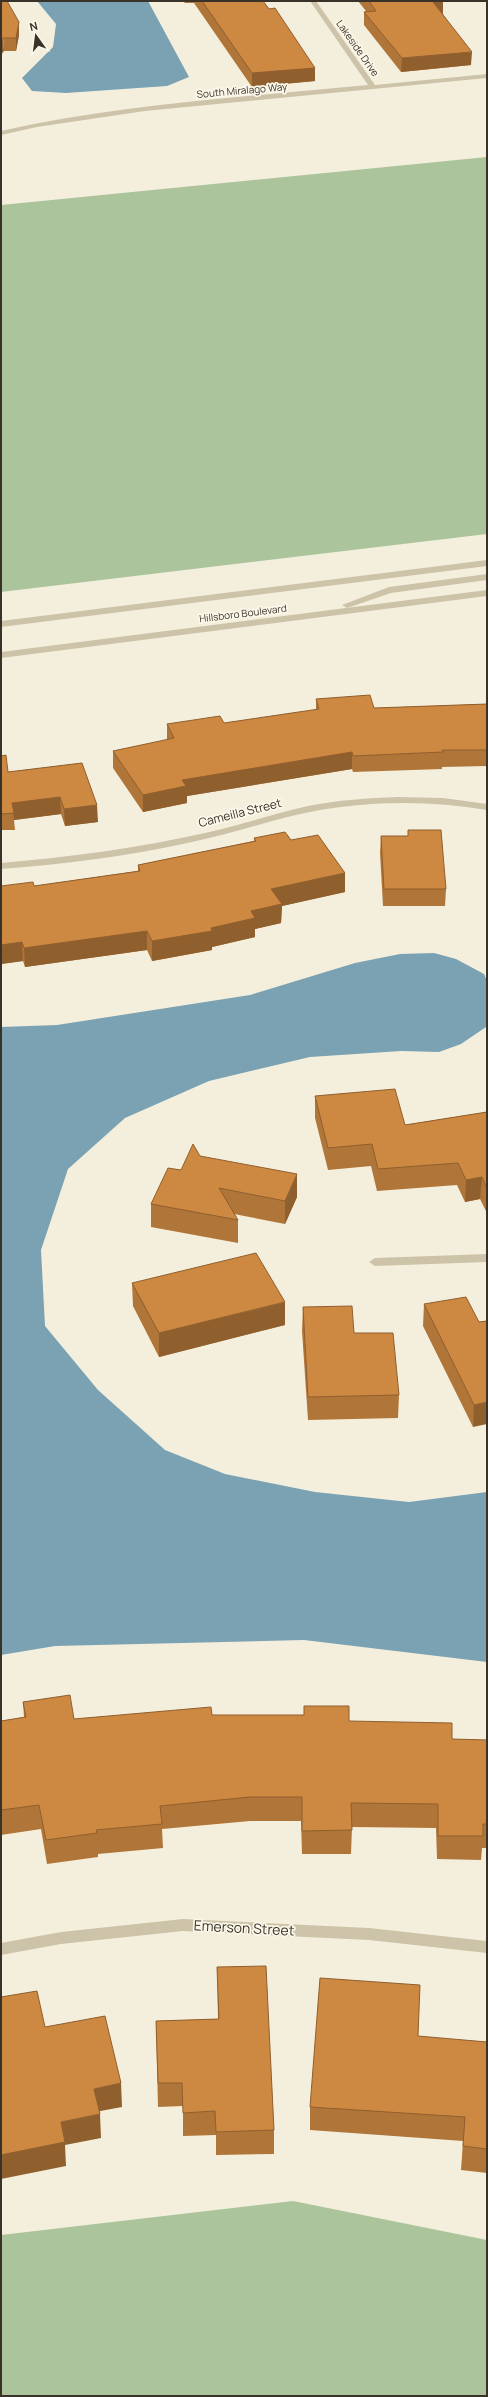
<svg xmlns="http://www.w3.org/2000/svg" width="488" height="2397" viewBox="0 0 488 2397" font-family="Manrope,sans-serif">
<style>
.green{fill:#acc49c}
.water{fill:#7aa2b3}
.lines{fill:none;stroke-linecap:round;stroke-linejoin:round}
.minor{fill:#cdc3a8;fill-rule:evenodd}
.wall{fill:#b07538}
.shaded-wall{fill:#905f2e}
.building{fill:#cd8841;stroke:#905f2e}
.labels{text-anchor:middle;stroke-width:3.5;stroke-linejoin:round;paint-order:stroke}
.far-street-label{font-size:10px;fill:#393228;stroke:#fbf8ea}
.street-label{font-size:12px;fill:#393228;stroke:#fbf8ea}
.near-street-label{font-size:14px;fill:#393228;stroke:#fbf8ea}
</style>
<rect width="100%" height="100%" fill="#f4efdd"/>
<g class="green">
<path d="M487,157V534L1,592V205Z"/>
<path d="M293,2201L487,2240V2396H1V2235Z"/>
</g>
<g class="water">
<path d="M37,1H148L189,77L167,86L66,93L32,91L22,78L53,47L56,24Z"/>
<path d="M434,953L456,959L484,974L487,981L486,1027L461,1044L439,1052L401,1051L310,1057L209,1081L125,1118L68,1169L41,1250L45,1326L98,1390L165,1450L225,1474L315,1492L409,1502L487,1492V1662L304,1640L55,1646L1,1655V1027L57,1025L250,995L355,963L400,954Z"/>
</g>
<g class="lines">
<g class="minor">
<path d="M310,1H316L375,85L487,74V78L145,111L37,127L1,135V131C121,104 246,97 368,85Z"/>
<path d="M487,560V566L1,627V621Z"/>
<path d="M487,574V580L391,593L350,607L347,608L342,605L389,587Z"/>
<path d="M487,590V596L1,658V652Z"/>
<path d="M398,797L443,798L487,804V810C428,800 368,801 310,812C270,820 232,834 192,842C129,856 65,864 1,869V863C70,857 138,848 205,833C240,825 273,814 308,806C338,800 368,798 398,797Z"/>
<path d="M487,1254V1262L375,1266L369,1262L375,1258Z"/>
<path d="M183,1919L369,1928L487,1941V1953L369,1940L183,1931L61,1944L1,1955V1943L61,1932Z"/>
</g>
</g>
<g class="wall">
<path d="M1,1L19,22V35L16,51H4Z"/>
<path d="M183,1H263L315,68V81L252,87L194,3H185Z"/>
<path d="M358,1H443V14L471,65L401,72L364,25V12L366,11Z"/>
<path d="M316,699L374,708L487,704V766L442,767V769L353,772L352,769L187,796V803L143,812L113,768V751L167,740V724L224,723L316,710Z"/>
<path d="M1,756L8,772L82,763L98,822L65,826L61,814L14,820L15,830H1Z"/>
<path d="M381,836L446,889L445,906H383L380,853Z"/>
<path d="M254,838L291,840L345,873V892L282,906L281,923L255,929V937L212,947V950L152,961L147,950L25,967L23,961L1,964V886H34L138,871V865L254,841Z"/>
<path d="M315,1096L405,1125L487,1112V1213L480,1199L465,1202L457,1185L377,1191L371,1166L328,1170L315,1118Z"/>
<path d="M181,1170L297,1197L285,1224L234,1214L238,1220V1243L151,1227V1204Z"/>
<path d="M132,1283L285,1325L159,1357L133,1306Z"/>
<path d="M424,1304L479,1322L487,1321L473,1427L423,1326Z"/>
<path d="M303,1307L354,1333L399,1395L398,1418L308,1420L302,1331Z"/>
<path d="M23,1702L74,1719L212,1715L349,1721L452,1739L487,1740V1848H482L481,1860L437,1859L436,1828L352,1827L351,1854H302L301,1821H250L162,1829L163,1848L98,1854V1857L47,1864L41,1829L1,1835V1721L24,1717Z"/>
<path d="M217,1967L274,2130V2154L216,2155V2135L183,2136V2106L158,2107L156,2021L218,2019Z"/>
<path d="M487,2042V2173L461,2170L463,2141L310,2130V2107Z"/>
</g>
<g class="shaded-wall">
<path d="M443,1V14L433,2Z"/>
<path d="M19,22V35L16,51V38Z"/>
<path d="M3,38L4,51L1,55V41Z"/>
<path d="M472,52L471,65L401,72L402,58Z"/>
<path d="M315,68V81L252,87V73Z"/>
<path d="M352,752V769L187,796V803L143,812V795L182,780Z"/>
<path d="M60,797L61,814L14,820L12,803Z"/>
<path d="M97,805L98,822L65,826L64,809Z"/>
<path d="M345,873V892L282,906L281,923L255,929V937L212,947V950L152,961V941L211,928L251,911L271,889Z"/>
<path d="M147,931V950L25,967L24,948Z"/>
<path d="M22,942L23,961L1,964V945Z"/>
<path d="M297,1174V1197L285,1224V1201Z"/>
<path d="M482,1177L480,1199L465,1202L466,1180Z"/>
<path d="M285,1302V1325L159,1357V1333Z"/>
<path d="M487,1402V1424L473,1427L474,1405Z"/>
<path d="M121,2083L122,2107L95,2112L94,2089Z"/>
<path d="M100,2114L101,2138L65,2145L66,2166L1,2179V2155L61,2122Z"/>
</g>
<g class="building">
<path d="M1,1H7L19,22L16,38H3L1,41Z"/>
<path d="M202,1H263L269,9L275,8L315,68L252,73Z"/>
<path d="M369,1H443L433,2L472,52L402,58L364,12L376,11Z"/>
<path d="M370,695L374,708L487,704V750H442L443,752L353,756L352,752L182,780L186,786L143,795L113,751L174,738L167,724L220,716L224,723L319,709L316,699Z"/>
<path d="M6,755L8,772L82,763L97,805L64,809L60,797L12,803L14,813L1,814V756Z"/>
<path d="M408,830H441L446,889H384L381,836H408Z"/>
<path d="M285,832L291,840L318,835L345,873L271,889L282,904L251,911L255,918L211,928L212,931L152,941L147,931L24,948L22,942L1,945V886L33,882L34,886L140,871L138,865L256,841L254,838Z"/>
<path d="M395,1089L405,1125L487,1112V1188L482,1177L466,1180L458,1163L378,1169L372,1144L328,1148L315,1096Z"/>
<path d="M193,1144L200,1156L297,1174L285,1201L219,1188L238,1220L151,1204L168,1168L181,1170Z"/>
<path d="M256,1253L285,1302L159,1333L132,1283Z"/>
<path d="M466,1297L479,1322L487,1321V1402L474,1405L424,1304Z"/>
<path d="M352,1306L354,1333H393L399,1395L308,1397L303,1307Z"/>
<path d="M70,1695L74,1719L211,1707L212,1715H304V1706H349V1721L452,1723V1739L487,1740V1824H483V1836H438V1804L351,1803L352,1830L302,1831V1797H250L160,1806L162,1824L96,1830L97,1833L46,1840L39,1805L1,1810V1721L26,1717L23,1702Z"/>
<path d="M266,1966L274,2130L216,2132L215,2111L183,2113L182,2083H158L156,2021L219,2019L217,1967Z"/>
<path d="M320,1978L420,1985L418,2036L487,2042V2149L463,2146L465,2117L310,2107Z"/>
<path d="M37,1991L45,2027L105,2016L121,2083L94,2089L100,2114L61,2122L65,2142L1,2155V1997Z"/>
</g>
<g class="labels">
<g class="far-street-label">
<text transform="translate(358 48) rotate(55)" y="4">Lakeside Drive</text>
<text transform="translate(242 90) rotate(-5)" y="4">South Miralago Way</text>
<text transform="translate(243 613) rotate(-7)" y="4">Hillsboro Boulevard</text>
</g>
<g class="street-label">
<text transform="translate(240 813) rotate(-14)" y="4">Cameilla Street</text>
</g>
<g class="near-street-label">
<text transform="translate(244 1928) rotate(3)" y="5">Emerson Street</text>
</g>
</g>
<rect width="488" height="2397" fill="none" stroke="#393228" stroke-width="4"/>
<g transform="translate(36 36) rotate(346)" stroke="#fbf8ea" stroke-width="3" paint-order="stroke">
<path d="M0-3L7 15L0 10L-7 15Z" fill="#393228"/>
<text y="-6" font-size="11" font-weight="bold" text-anchor="middle" fill="#393228">N</text>
</g>
</svg>
